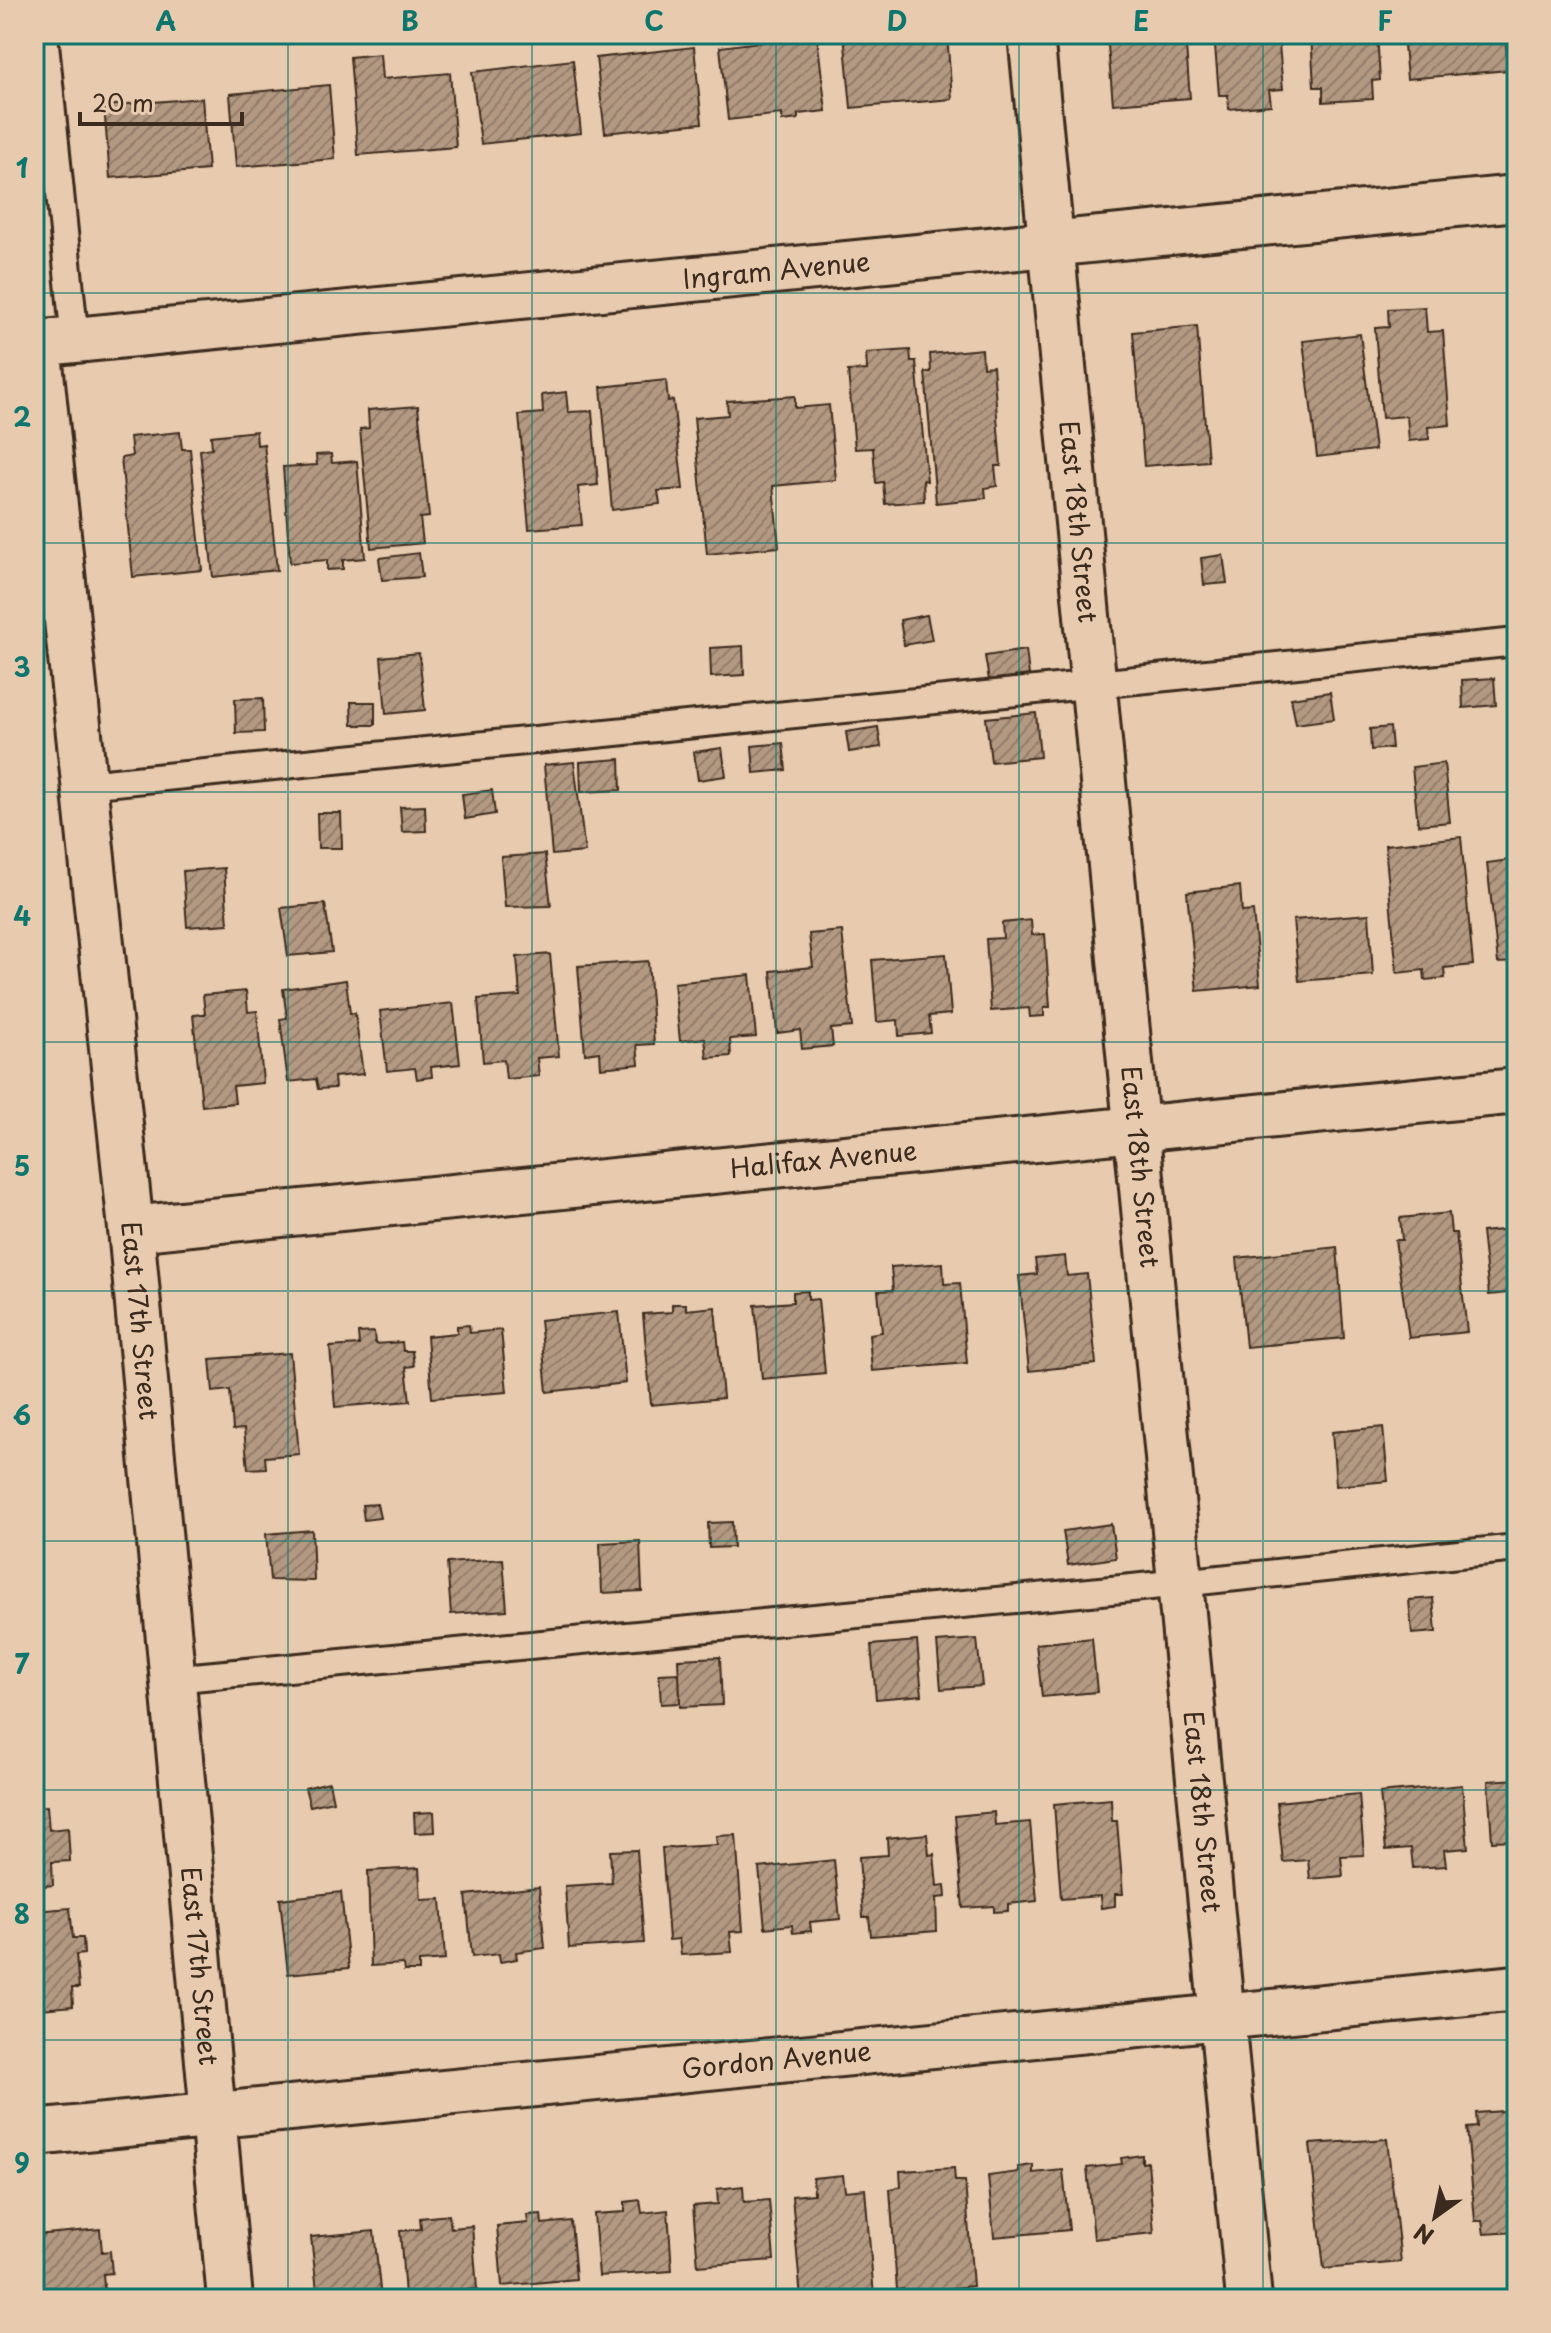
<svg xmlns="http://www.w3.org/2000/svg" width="1551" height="2333" viewBox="0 0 1551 2333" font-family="'Playpen Sans',sans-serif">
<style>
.building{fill:url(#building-hatch);stroke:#3b2a1e;stroke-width:2}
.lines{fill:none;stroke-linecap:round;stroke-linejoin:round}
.lane-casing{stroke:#3b2a1e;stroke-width:32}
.street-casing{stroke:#3b2a1e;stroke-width:50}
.lane{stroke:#e8cbaf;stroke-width:26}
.street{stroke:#e8cbaf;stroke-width:44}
.grid{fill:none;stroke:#0f766e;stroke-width:2;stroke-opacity:0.55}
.labels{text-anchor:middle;stroke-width:8;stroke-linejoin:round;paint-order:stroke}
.street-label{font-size:26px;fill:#3b2a1e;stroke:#e8cbaf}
.neatline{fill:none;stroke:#0f766e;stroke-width:3}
.grid-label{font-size:26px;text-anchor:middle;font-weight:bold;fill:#0f766e}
</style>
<defs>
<pattern id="building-hatch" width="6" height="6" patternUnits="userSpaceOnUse" patternTransform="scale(2)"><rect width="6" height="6" fill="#b39982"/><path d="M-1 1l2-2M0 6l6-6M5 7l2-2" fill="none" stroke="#937d6a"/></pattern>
</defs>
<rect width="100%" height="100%" fill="#e8cbaf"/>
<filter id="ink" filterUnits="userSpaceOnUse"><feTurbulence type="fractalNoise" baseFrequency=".0125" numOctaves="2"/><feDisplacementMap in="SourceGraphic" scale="16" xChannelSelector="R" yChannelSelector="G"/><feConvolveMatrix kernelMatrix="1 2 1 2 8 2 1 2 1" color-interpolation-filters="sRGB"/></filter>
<g filter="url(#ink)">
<g class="building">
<path d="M798,34L817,36L826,111L798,114V119L782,121V114L728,120L720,47L798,37Z"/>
<path d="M844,34H947L952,99L851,108Z"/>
<path d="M1107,34H1185L1190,98L1113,104Z"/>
<path d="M1214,34H1278L1283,89L1269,90L1271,105L1229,109L1228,95H1219Z"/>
<path d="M1311,34H1377L1380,80L1372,81L1373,99L1323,102V87H1314Z"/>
<path d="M1403,34H1505L1508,70L1407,79Z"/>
<path d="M694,47L702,123L605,133L596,58Z"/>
<path d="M380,54L382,79L450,73L456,147L358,155L350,57Z"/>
<path d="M573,60L581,133L481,144L472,72Z"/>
<path d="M329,85L335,159L236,167L230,94Z"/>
<path d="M202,98L208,170L110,178L104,106Z"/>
<path d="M1425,307L1427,332L1443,331L1450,425L1428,427L1429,439L1409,441L1407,416L1382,418L1375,328L1389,327L1388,309Z"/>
<path d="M1197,326L1208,461L1144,466L1133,332Z"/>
<path d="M1360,334L1375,450L1317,457L1303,341Z"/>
<path d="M982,349L983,367L993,366L1001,466H995L997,486L985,488L986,498L936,503L925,372H931L930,354Z"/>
<path d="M910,350L911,361H916L927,481L923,480L924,501L885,504L883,482L876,483L873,448L855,449L848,371L867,370L866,353Z"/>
<path d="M666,380L668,401L673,400L683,489L658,491L660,504L612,510L601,387Z"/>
<path d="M566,392L568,412L592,411L598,485L578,487L582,525L529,529L519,415L543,413L542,395Z"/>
<path d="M795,396V408L829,405L836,480L773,486L779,547L707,554L694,418L728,415L727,401Z"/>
<path d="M418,406L429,517L420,518L423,543L371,548L360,429L369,428L368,410Z"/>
<path d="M256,431L257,445L264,444L277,570L213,577L200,450L212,448L211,436Z"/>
<path d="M180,432L182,449H190L202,570L133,577L121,458L132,456L130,437Z"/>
<path d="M331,454L332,463L357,461L365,558L343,560V569L327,570V560L290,563L283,467L317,465L316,455Z"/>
<path d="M419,553L422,577L382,580L379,558Z"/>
<path d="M1223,555L1227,583L1204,585L1201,558Z"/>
<path d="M927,615L932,640L904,645L900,620Z"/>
<path d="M743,646L744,675L711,677L710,648Z"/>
<path d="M1026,650L1029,675L989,680L985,656Z"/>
<path d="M419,653L425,710L386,714L381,657Z"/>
<path d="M1494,678L1496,705L1463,708L1462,680Z"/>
<path d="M1330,692L1334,719L1296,724L1291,698Z"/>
<path d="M263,698L264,732L236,733L235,699Z"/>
<path d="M351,702H375V725H352Z"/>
<path d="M1036,713L1040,757L991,762L986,718Z"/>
<path d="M878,727L881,747L849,752L846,732Z"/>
<path d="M1390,727L1392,748L1371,750L1370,729Z"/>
<path d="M783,743L786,770L754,773L752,746Z"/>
<path d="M722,748L726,776L698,780L694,752Z"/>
<path d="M620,759L621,790L581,792L580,762Z"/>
<path d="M574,762L585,852L552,855L544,765Z"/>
<path d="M1444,763L1450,822L1418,825L1412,767Z"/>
<path d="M492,790L495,814L465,819L462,794Z"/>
<path d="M425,806L426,831L402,832L400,807Z"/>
<path d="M317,813H341L342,848H318Z"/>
<path d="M1461,837L1473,965L1444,968L1445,978L1425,980L1424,970L1397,973L1385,845Z"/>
<path d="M545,854L551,906L505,907L501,857Z"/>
<path d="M1517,859V979H1515L1514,962L1498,963L1487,863Z"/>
<path d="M224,868L228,924L187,927L183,871Z"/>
<path d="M1240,886L1242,912L1253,911L1260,985L1197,991L1187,892Z"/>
<path d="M325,904L332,952L288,956L281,908Z"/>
<path d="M1369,914L1373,975L1299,981L1293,920Z"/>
<path d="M1031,920L1032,935L1045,934L1050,1007H1044V1016L1030,1017L1029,1008L991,1011L986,939L1003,938L1002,923Z"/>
<path d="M842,931L852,1027L831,1029L833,1046L802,1049L800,1030L777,1033L771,971L813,967L809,934Z"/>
<path d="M550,954L559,1056L537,1058L539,1076L506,1079L504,1060L483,1062L478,999L520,996L517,957Z"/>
<path d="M946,954L951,1014L929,1016L931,1033L899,1036L898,1020L877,1022L872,960Z"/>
<path d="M648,961L654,1044L637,1045L639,1064L601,1068L600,1052L585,1054L578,966Z"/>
<path d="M750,975L756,1037L730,1039L731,1056L707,1058L705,1038L680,1041L674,983Z"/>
<path d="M346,980L350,1013H355L363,1074L334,1077L335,1088L318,1089L316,1079L288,1082L280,1019L287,1018L283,989Z"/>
<path d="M246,991L248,1012L257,1011L263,1083L233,1086L235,1103L202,1106L193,1015L205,1014L203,995Z"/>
<path d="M453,1003L460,1064L431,1067L432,1077L417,1079L415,1068L387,1071L380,1011Z"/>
<path d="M1449,1213L1451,1233H1456L1467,1332L1409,1338L1395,1240H1402L1400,1218Z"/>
<path d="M1511,1222H1517V1292L1489,1295L1482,1232L1512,1229Z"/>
<path d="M1337,1247L1344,1338L1246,1347L1237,1258Z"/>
<path d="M1065,1256L1067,1276L1087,1274L1096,1364L1029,1371L1019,1276L1037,1274L1035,1259Z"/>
<path d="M943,1263L944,1284L960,1283L967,1363L872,1371L869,1334L882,1332L878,1291L893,1290L891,1267Z"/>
<path d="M808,1291V1300L818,1299L825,1373L762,1379L755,1305L793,1302V1292Z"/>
<path d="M672,1304H686V1310L715,1307L723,1398L651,1405L643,1314L672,1312Z"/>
<path d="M619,1312L626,1383L547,1392L540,1320Z"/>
<path d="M469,1325L470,1333L501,1330L507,1392L432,1398L427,1336L457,1333V1326Z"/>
<path d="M374,1332L375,1344L402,1342L403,1351H412L414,1366L406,1367L410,1401L335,1407L330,1347L359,1345L358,1333Z"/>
<path d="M290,1353L299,1454L265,1457L266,1468L248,1469L244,1429L233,1430L230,1390L213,1392L210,1359Z"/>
<path d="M1383,1427L1388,1481L1336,1486L1332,1432Z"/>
<path d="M377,1504L380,1518L364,1520L362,1505Z"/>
<path d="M732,1522L733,1547L709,1548L708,1523Z"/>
<path d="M1111,1524L1116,1558L1068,1565L1063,1531Z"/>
<path d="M312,1530L314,1581L270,1580L266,1534Z"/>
<path d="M640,1541L642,1591L602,1593L600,1543Z"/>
<path d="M503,1559L507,1610L451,1614L447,1563Z"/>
<path d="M1433,1598L1436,1632L1412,1634L1409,1600Z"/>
<path d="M1092,1638L1097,1692L1042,1697L1036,1644Z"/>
<path d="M977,1639L982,1686L941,1689L937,1642Z"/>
<path d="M917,1641L922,1695L876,1699L871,1645Z"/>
<path d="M720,1657L722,1705L680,1707L678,1659Z"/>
<path d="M679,1673L680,1703L661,1704L659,1674Z"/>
<path d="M1517,1779V1840L1492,1841L1488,1781Z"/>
<path d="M329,1782L333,1801L310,1806L305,1788Z"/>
<path d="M1462,1785L1468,1848L1444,1850L1446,1866L1413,1868L1411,1848L1386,1850L1380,1793Z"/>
<path d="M1359,1794L1364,1855L1341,1856L1343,1876L1310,1879L1308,1860L1283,1862L1277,1802Z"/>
<path d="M1111,1799L1112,1821H1117L1123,1894H1115V1906L1101,1908L1100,1896L1061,1899L1054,1804Z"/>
<path d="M47,1806L49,1830L68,1828L70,1861L52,1862L53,1885L34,1887V1807Z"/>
<path d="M434,1812L435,1832L415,1833L414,1813Z"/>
<path d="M994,1812L995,1825L1030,1822L1037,1901L1008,1904V1911L994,1912V1906L963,1908L955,1816Z"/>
<path d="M927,1834L929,1855L934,1854L937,1886L945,1885L946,1897L936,1898L937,1931L871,1936L869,1917H863L859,1857L888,1855L887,1838Z"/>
<path d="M736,1835L743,1931L730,1932L732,1952L681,1955L679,1939L669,1940L662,1848L717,1845L716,1836Z"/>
<path d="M637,1850L644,1943L569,1948L565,1886L612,1883L610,1851Z"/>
<path d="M834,1860L840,1919L810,1922L811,1931L793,1933L792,1925L765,1928L759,1868Z"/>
<path d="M419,1868L421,1900L441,1899L445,1960L419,1962V1971H404L403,1964L371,1966L368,1871Z"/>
<path d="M539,1887L545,1948L516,1952L517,1959L500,1962L499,1954L472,1957L466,1895Z"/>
<path d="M341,1892L349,1968L288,1974L280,1899Z"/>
<path d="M70,1908L73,1938H83L84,1954L76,1955L79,1988H72L73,2006L41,2009L39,1991H34V1911Z"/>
<path d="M1517,2110V2232L1484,2234L1482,2221H1475L1467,2128L1477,2127L1476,2113Z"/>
<path d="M1387,2139L1401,2262L1324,2269L1310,2144Z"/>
<path d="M1142,2155V2163L1148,2162L1154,2233L1094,2239L1087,2168L1122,2164L1121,2158Z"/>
<path d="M1033,2165V2173L1063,2170L1069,2230L994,2237L988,2176L1019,2172L1018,2167Z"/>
<path d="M954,2168L955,2181H965L973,2286L945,2289L946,2299H903V2289L897,2290L890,2189L901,2187L900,2171Z"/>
<path d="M843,2175L845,2191L865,2189L874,2296L801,2299L792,2196L814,2194L813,2178Z"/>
<path d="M743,2186L744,2202L769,2200L774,2260L698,2266L693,2206L718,2204L717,2189Z"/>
<path d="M640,2200L642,2213L668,2210L672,2271L599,2276L594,2214L625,2212V2202Z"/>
<path d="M541,2214L542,2224L571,2221L576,2279L502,2286L497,2226L528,2223L527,2215Z"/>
<path d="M449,2215L451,2228L472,2226L477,2289L405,2295L400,2231L421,2229L420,2218Z"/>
<path d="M100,2229L102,2252L110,2251L112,2273L103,2274L105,2299H40L35,2235Z"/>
<path d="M374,2231L381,2299H318L311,2237Z"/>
</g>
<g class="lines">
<g class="lane-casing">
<g id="lane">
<path d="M44,34L75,341"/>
<path d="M85,785L1517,642"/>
<path d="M172,1679L1132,1588L1517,1548"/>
</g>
</g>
<g class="street-casing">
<g id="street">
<path id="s1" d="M1031,34L1249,2299"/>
<path id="s2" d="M34,344L1517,198"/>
<path id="s3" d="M38,344L131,1229L230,2299"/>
<path id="s4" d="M131,1229L1517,1091"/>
<path id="s5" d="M34,2133L1517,1988"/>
</g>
</g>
<use href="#lane" class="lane"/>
<use href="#street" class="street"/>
</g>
</g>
<path class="grid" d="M288,34V2299M532,34V2299M776,34V2299M1019,34V2299M1263,34V2299M34,293H1517M34,543H1517M34,792H1517M34,1042H1517M34,1291H1517M34,1541H1517M34,1790H1517M34,2040H1517"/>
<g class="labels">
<g class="street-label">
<text dy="9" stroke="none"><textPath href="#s2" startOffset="746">Ingram Avenue</textPath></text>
<text dy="9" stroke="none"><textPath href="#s1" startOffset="490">East 18th Street</textPath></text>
<text dy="9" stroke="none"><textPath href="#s4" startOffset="696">Halifax Avenue</textPath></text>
<text dy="9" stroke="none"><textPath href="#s1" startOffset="1138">East 18th Street</textPath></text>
<text dy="9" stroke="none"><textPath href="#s3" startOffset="982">East 17th Street</textPath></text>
<text dy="9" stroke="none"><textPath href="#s1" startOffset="1786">East 18th Street</textPath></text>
<text dy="9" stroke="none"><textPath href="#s3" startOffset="1630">East 17th Street</textPath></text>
<text dy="9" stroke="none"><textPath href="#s5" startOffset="746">Gordon Avenue</textPath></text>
</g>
</g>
<rect width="1551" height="2333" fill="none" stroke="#e8cbaf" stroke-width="88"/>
<g transform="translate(1435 2217) rotate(213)" stroke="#e8cbaf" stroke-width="6" paint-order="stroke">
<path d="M0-6L14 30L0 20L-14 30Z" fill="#3b2a1e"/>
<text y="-12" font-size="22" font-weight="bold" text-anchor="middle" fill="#3b2a1e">N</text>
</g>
<path d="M80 112v12h162v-12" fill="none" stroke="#3b2a1e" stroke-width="4"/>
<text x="92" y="112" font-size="24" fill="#3b2a1e" stroke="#e8cbaf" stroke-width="6" paint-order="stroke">20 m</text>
<rect x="44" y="44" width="1463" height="2245" class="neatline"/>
<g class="grid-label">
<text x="166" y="31">A</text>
<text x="410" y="31">B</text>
<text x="654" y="31">C</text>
<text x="897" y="31">D</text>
<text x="1141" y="31">E</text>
<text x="1385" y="31">F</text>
<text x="22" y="178">1</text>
<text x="22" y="427">2</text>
<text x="22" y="677">3</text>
<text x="22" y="926">4</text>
<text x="22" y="1176">5</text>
<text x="22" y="1425">6</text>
<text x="22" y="1674">7</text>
<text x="22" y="1924">8</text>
<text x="22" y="2173">9</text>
</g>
</svg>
